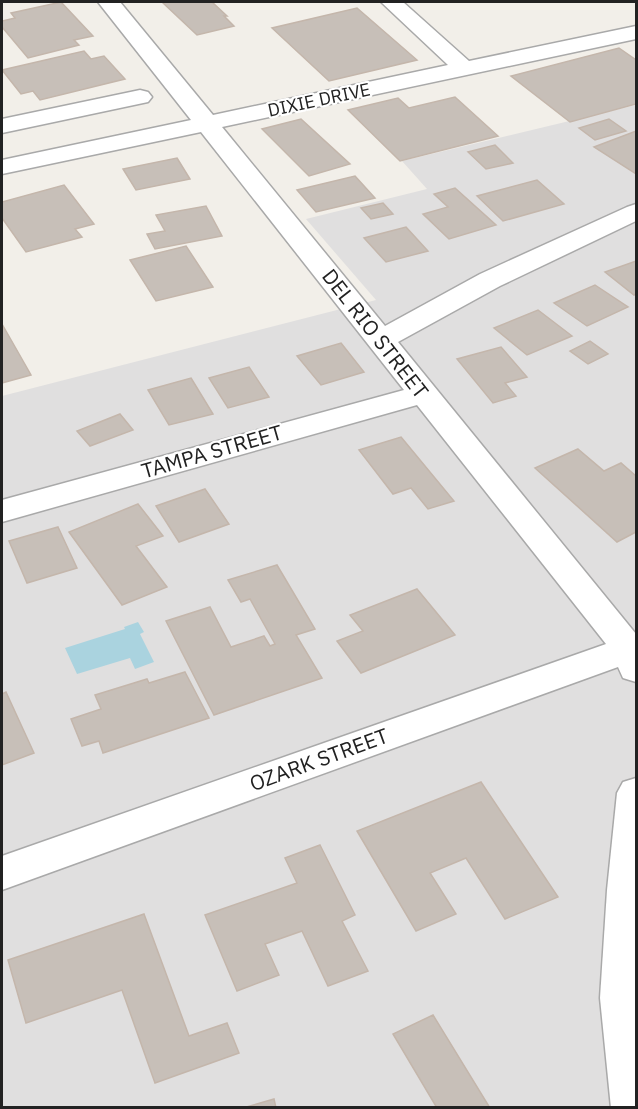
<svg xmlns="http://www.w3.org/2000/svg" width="638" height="1109" viewBox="0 0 638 1109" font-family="'IBM Plex Sans',sans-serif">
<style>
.residential{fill:#e0dfdf}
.water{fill:#aad3df}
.building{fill:#c7bfb8;stroke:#c4b6ab;stroke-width:1.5}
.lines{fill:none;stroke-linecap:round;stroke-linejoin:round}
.minor-casing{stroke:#a9a9a9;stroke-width:3}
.minor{fill:#fff;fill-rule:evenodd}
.labels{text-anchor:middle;stroke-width:4.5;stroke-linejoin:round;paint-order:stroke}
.far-street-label{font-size:18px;fill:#222;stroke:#fff}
.street-label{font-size:21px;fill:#222;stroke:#fff}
</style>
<rect width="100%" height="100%" fill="#f2efe9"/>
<path class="residential" d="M636,105V1107L2,1108V396L376,300L306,219L427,189L402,161Z"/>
<path class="water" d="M138,622L144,632L140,634L154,662L135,669L130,658L77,674L65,648L125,629L124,627Z"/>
<g class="building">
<path d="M61,2L93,36L74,40L79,45L28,58L2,27V21L15,18L11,13Z"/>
<path d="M162,2H212L227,16H224L234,26L197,35Z"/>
<path d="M357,8L417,60L329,81L272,28Z"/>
<path d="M619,48L636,60V104L570,122L511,76Z"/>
<path d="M84,51L91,59L104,56L125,79L40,100L33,91L21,94L2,70Z"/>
<path d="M455,97L498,136L400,161L348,110L398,98L409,108Z"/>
<path d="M301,119L350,164L309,176L262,129Z"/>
<path d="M609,119L626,131L595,140L579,128Z"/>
<path d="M636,131V174L594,147Z"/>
<path d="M495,145L513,163L486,169L468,152Z"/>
<path d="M177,158L190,179L136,190L123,169Z"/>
<path d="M355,176L375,198L316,212L297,190Z"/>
<path d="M537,180L564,204L503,221L477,196Z"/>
<path d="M64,185L94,224L75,229L82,237L26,252L2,218V202Z"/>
<path d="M455,188L496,225L449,239L423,214L448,207L434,194Z"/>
<path d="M383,203L393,214L371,219L361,208Z"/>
<path d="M206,206L222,236L155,249L147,234L165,231L156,215Z"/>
<path d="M406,227L428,251L386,262L364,238Z"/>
<path d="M186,246L213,287L156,301L130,260Z"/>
<path d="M636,261V294L634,295L605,272Z"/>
<path d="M595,285L628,307L587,326L554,303Z"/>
<path d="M538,310L572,336L527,355L494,328Z"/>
<path d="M2,324L31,375L2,383Z"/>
<path d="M590,341L608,354L588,364L570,351Z"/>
<path d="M341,343L364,372L321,385L297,356Z"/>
<path d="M501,347L527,377L505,383L516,396L493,403L457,359Z"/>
<path d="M249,367L269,397L228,408L209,378Z"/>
<path d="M191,378L213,414L169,425L148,390Z"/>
<path d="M120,414L133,430L90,446L77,431Z"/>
<path d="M401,437L454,501L428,509L411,488L393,494L359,450Z"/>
<path d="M578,449L604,471L621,463L636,476V532L617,542L535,468Z"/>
<path d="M205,489L229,524L179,542L156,506Z"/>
<path d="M138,504L163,536L136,546L167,587L122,605L69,532Z"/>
<path d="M58,527L77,568L27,583L9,541Z"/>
<path d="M277,565L315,629L296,635L322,678L214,715L166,621L210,607L231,647L264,636L270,646L275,644L250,599L241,602L228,580Z"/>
<path d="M417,589L455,635L361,673L337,641L363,631L350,615Z"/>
<path d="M185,672L209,718L103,753L99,741L82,746L71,719L101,709L95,695L147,679L149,683Z"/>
<path d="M6,692L34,753L2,765V694Z"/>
<path d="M481,782L558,897L505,919L466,858L430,873L456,914L416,931L357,831Z"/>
<path d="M320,845L355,915L342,921L368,971L328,986L302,931L265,944L279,975L237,991L205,915L297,883L285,858Z"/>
<path d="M144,914L189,1036L227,1023L239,1053L155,1083L122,990L26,1023L8,960Z"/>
<path d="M433,1015L490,1108H437L393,1034Z"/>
<path d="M274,1099L276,1108H243Z"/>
</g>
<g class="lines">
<g class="minor-casing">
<g id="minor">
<path d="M98,2H120L213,115L448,65L381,2H403L469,61L636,26V39L222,127L385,326L480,274L627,207L636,204V221L500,286L398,342L636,634V682L623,678L618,667L2,890V856L606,644L417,405L2,522V500L404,390L201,132L2,174V160L191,120Z"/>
<path d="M140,90L148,92L152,97L148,102L2,133V119Z"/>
<path d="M636,778V1108H611L600,998L607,890L617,793L623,782Z"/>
</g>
</g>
<use href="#minor" class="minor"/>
</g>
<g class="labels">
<g class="far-street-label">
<text transform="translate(319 100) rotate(-12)" y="6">DIXIE DRIVE</text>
</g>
<g class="street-label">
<text transform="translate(375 334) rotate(52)" y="7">DEL RIO STREET</text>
<text transform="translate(212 452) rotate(-16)" y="7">TAMPA STREET</text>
<text transform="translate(319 760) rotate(-20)" y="7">OZARK STREET</text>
</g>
</g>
<rect width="638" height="1109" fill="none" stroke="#222222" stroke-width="6"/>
</svg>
